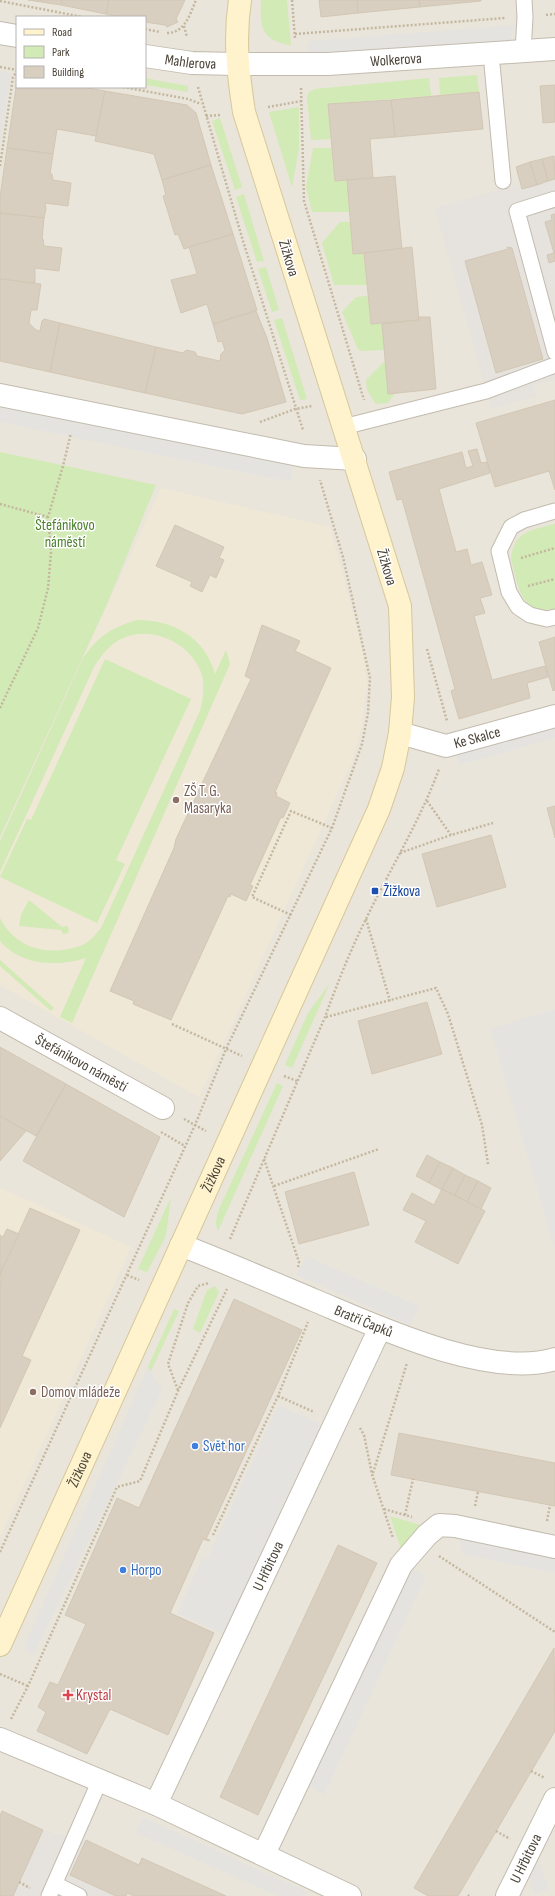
<svg xmlns="http://www.w3.org/2000/svg" width="555" height="1896" viewBox="0 0 555 1896" font-family="'Sofia Sans Condensed',sans-serif">
<style>
.residential{fill:#eae5da;fill-rule:evenodd}
.industrial{fill:#e6e2dd}
.education{fill:#efe8d6}
.green{fill:#d2eab5}
.parking{fill:#e5e3e0}
.building{fill:#d8cfc1;stroke:#d3c7b4}
.lines{fill:none;stroke-linecap:round;stroke-linejoin:round}
.service-casing{stroke:#c2bbae;stroke-width:17}
.minor-casing{stroke:#c2bbae;stroke-width:24}
.tertiary-casing{stroke:#c2bbae;stroke-width:24}
.secondary-casing{stroke:#d6c79b;stroke-width:24}
.path{stroke:#c4b79f;stroke-width:2.5;stroke-dasharray:2 2;stroke-linecap:butt}
.service{stroke:#fff;stroke-width:15}
.minor{stroke:#fff;stroke-width:22}
.tertiary{stroke:#fff;stroke-width:22}
.secondary{stroke:#fff3cd;stroke-width:22}
.education-dot{fill:#8d6e63;stroke:#fff;stroke-width:1.5}
.transit-dot{fill:#1a4fb4;stroke:#fff;stroke-width:1.5}
.shop-dot{fill:#3f7fe0;stroke:#fff;stroke-width:1.5}
.health-dot{fill:#e0444e;stroke:#fff;stroke-width:1.5}
.labels{text-anchor:middle;stroke-width:3;stroke-linejoin:round;paint-order:stroke}
.street-label{font-size:15px;fill:#4b4439;stroke:#fff}
.park-label{font-size:15px;fill:#4a7f2a;stroke:#fff}
.education-label{font-size:15px;fill:#785e54;stroke:#fff;text-anchor:start}
.transit-label{font-size:15px;fill:#164399;stroke:#fff;text-anchor:start}
.shop-label{font-size:15px;fill:#366cbe;stroke:#fff;text-anchor:start}
.health-label{font-size:15px;fill:#be3a42;stroke:#fff;text-anchor:start}
</style>
<rect width="100%" height="100%" fill="#f6f3ec"/>
<path class="residential" d="M0,0H555V1896H226L142,1858L139,1865L86,1840L43,1830L2,1811L0,1816ZM17,17H145V87H17Z"/>
<g class="industrial">
<path d="M555,174V379L534,385L537,396L491,409L435,208Z"/>
<path d="M2,1811L43,1830L86,1840L139,1865L142,1858L226,1896H0V1816Z"/>
</g>
<g class="education">
<path d="M161,488L330,527L363,652L367,683L362,726L352,761L199,1097L0,985V839Z"/>
<path d="M0,1188L131,1247L0,1538Z"/>
</g>
<g class="green">
<path d="M261,0H287L291,45C261,41 260,27 261,0Z"/>
<path d="M477,75L479,92L440,95L439,78Z"/>
<path d="M145,78L188,86V92L145,85Z"/>
<path d="M429,78L431,96L328,104L331,139L311,140L307,96L309,92L315,89Z"/>
<path d="M299,107V149L292,187L269,112Z"/>
<path d="M220,118L242,187L235,190L212,121Z"/>
<path d="M313,148H332L335,181L347,180L350,212H312L306,187Z"/>
<path d="M244,194L264,261L257,262L236,197Z"/>
<path d="M340,222H351L354,254L364,253L367,285H334L322,243Z"/>
<path d="M266,267L279,310L272,312L258,269Z"/>
<path d="M368,296L371,324H382L384,350L360,351L357,347L342,312L356,297Z"/>
<path d="M282,318L307,399L300,400L274,320Z"/>
<path d="M385,361L388,394H394L388,403L376,404L367,390L366,380Z"/>
<path d="M0,452L156,485L107,604L0,837Z"/>
<path d="M555,524V609C519,615 519,586 511,560C513,531 532,530 555,524Z"/>
<path d="M137,620C173,620 205,637 215,674L226,650L230,664L72,1023L60,1017L86,958C58,967 21,966 0,941V918C13,944 40,955 68,949C75,948 85,945 90,940C94,937 97,932 101,928L200,711C203,699 205,688 202,675C192,642 149,623 119,640C108,646 101,656 94,667L0,872V841L82,660C97,637 110,628 137,620Z"/>
<path d="M105,659L191,699L116,860L125,864L97,923L0,877L27,819L31,820Z"/>
<path d="M29,900L62,927L67,926L69,929L68,933L63,934L61,930L19,926L21,915Z"/>
<path d="M0,960L54,1008L51,1011L0,966Z"/>
<path d="M330,983L292,1068L285,1065L308,1013Z"/>
<path d="M277,1083L283,1086L218,1231C214,1222 217,1216 220,1207Z"/>
<path d="M171,1197L166,1236L147,1272L138,1269Z"/>
<path d="M215,1286L219,1292L200,1333L193,1329L207,1290Z"/>
<path d="M174,1309L179,1311L151,1371L148,1367Z"/>
<path d="M390,1516L424,1526L401,1549Z"/>
</g>
<g class="parking">
<path d="M517,25L509,42L305,57L309,41Z"/>
<path d="M0,71L11,73L0,147Z"/>
<path d="M0,404L293,465L290,482L0,422Z"/>
<path d="M555,725V738L459,765L456,753Z"/>
<path d="M555,1009V1250L490,1029Z"/>
<path d="M306,1256L419,1306L410,1325L297,1275Z"/>
<path d="M148,1367L162,1390L33,1656L24,1647Z"/>
<path d="M278,1405L321,1424L250,1575L253,1580L228,1636L177,1614L202,1559L208,1558Z"/>
<path d="M460,1535L555,1553V1573L462,1554Z"/>
<path d="M409,1567L426,1576L324,1795L308,1785Z"/>
<path d="M143,1817L310,1893L301,1896H278L136,1833Z"/>
<path d="M540,1863L549,1889L534,1894L526,1868Z"/>
</g>
<g class="building">
<path d="M28,0H62L61,5Z"/>
<path d="M62,0H109L106,14L61,5Z"/>
<path d="M109,0H185L176,19L178,22L167,27L165,25L145,22V17H119L106,14Z"/>
<path d="M319,0H357L358,13L321,17Z"/>
<path d="M357,0H419L420,7L358,13Z"/>
<path d="M419,0H481V1L420,7Z"/>
<path d="M17,81V87H82L105,91L96,136L57,129L53,154L7,148Z"/>
<path d="M555,85V122L543,123L540,86Z"/>
<path d="M105,91L187,105L196,113L211,165L162,180L154,154L95,141Z"/>
<path d="M479,92L483,129L395,137L391,100Z"/>
<path d="M391,100L395,137L370,139L373,178L335,181L328,104Z"/>
<path d="M7,148L53,154L50,174H52L53,180L71,183L68,206L45,203L46,209L44,218L0,213V197Z"/>
<path d="M554,156L555,179L548,181L542,159Z"/>
<path d="M542,159L548,181L537,185L530,162Z"/>
<path d="M530,162L537,185L522,189L516,167Z"/>
<path d="M211,165L233,234L184,249L178,234L175,235L163,196L166,195L162,180Z"/>
<path d="M395,176L402,250L353,254L347,180Z"/>
<path d="M0,213L44,218L42,239H43L44,246L62,248L59,271L35,268V283L0,279Z"/>
<path d="M555,214V261L549,263L547,255L554,253L545,222L552,220L551,215Z"/>
<path d="M233,234L257,310L213,324L207,304L181,313L171,280L197,274L189,247Z"/>
<path d="M412,247L419,320L371,324L364,253Z"/>
<path d="M507,247L512,248L543,359L496,373L465,261L508,249Z"/>
<path d="M0,279L41,284L37,310H31L29,323L36,330L40,331L42,321L44,319L60,323L50,372L0,361Z"/>
<path d="M256,311L267,338L286,402L242,414L145,393L156,347L183,353L186,350L195,352L197,356L220,361L221,354L225,350L222,341L218,342L213,324Z"/>
<path d="M418,317H430L436,389L388,394L382,324L419,320Z"/>
<path d="M60,323L156,347L145,393L50,372Z"/>
<path d="M555,400V490L549,471L495,487L476,423Z"/>
<path d="M477,449L481,463L487,462L490,473L439,489L456,552L467,549L471,565L482,562L492,595L480,598L485,613L474,616L492,680L545,666L548,677L527,683L530,698L459,719L451,691L455,689L422,571L402,499L397,500L389,472L462,452L466,468L473,466L468,451Z"/>
<path d="M175,525L224,547L219,558L224,560L216,578L210,575L202,592L190,586L192,582L156,566Z"/>
<path d="M262,625L300,641L295,651L331,668L275,792L277,793L276,796L290,803L283,818L281,817L250,885L253,886L246,901L231,894L230,897L228,896L171,1020L133,1004L134,1001L110,991L174,848L176,839L251,679L245,676Z"/>
<path d="M555,637V690L553,691L539,642Z"/>
<path d="M555,806V838L547,808Z"/>
<path d="M491,835L506,887L437,907L422,854Z"/>
<path d="M427,1002L442,1054L372,1074L358,1021Z"/>
<path d="M0,1047L66,1084L36,1136L0,1116Z"/>
<path d="M66,1084L160,1137L124,1217L23,1161Z"/>
<path d="M0,1116L26,1131L0,1161Z"/>
<path d="M427,1155L440,1162L429,1183L416,1176Z"/>
<path d="M440,1162L453,1168L442,1190L429,1183Z"/>
<path d="M453,1168L465,1175L455,1195L442,1189Z"/>
<path d="M354,1172L369,1225L299,1244L285,1192Z"/>
<path d="M465,1175L478,1181L467,1202L455,1195Z"/>
<path d="M478,1181L491,1188L481,1209L467,1202Z"/>
<path d="M442,1189L485,1211L458,1264L415,1242L426,1221L403,1210L412,1193L434,1205Z"/>
<path d="M30,1208L80,1230L22,1356L31,1360L0,1428V1283L1,1280L0,1274Z"/>
<path d="M7,1229L19,1234L0,1274V1235L3,1237Z"/>
<path d="M234,1299L302,1330L206,1539L210,1540L209,1541L203,1539L170,1613L214,1633L168,1735L110,1709L87,1754L37,1731L46,1712L38,1707L50,1682L58,1685L86,1624L65,1615L117,1498L139,1508Z"/>
<path d="M399,1433L555,1463V1506L391,1475Z"/>
<path d="M338,1545L377,1563L258,1815L220,1797Z"/>
<path d="M554,1648L555,1731L458,1896H428L414,1888Z"/>
<path d="M2,1811L43,1830L13,1896H0V1816Z"/>
<path d="M86,1840L139,1865L142,1858L226,1896H134L127,1893L126,1896H116L70,1875Z"/>
</g>
<g class="lines">
<g class="service-casing">
<g id="service">
<path d="M523,52L525,17L524,0"/>
<path d="M491,54L503,181"/>
<path d="M555,199L517,211L555,352"/>
<path d="M343,427L486,391L555,365"/>
<path d="M555,511L524,520L511,527L499,551L509,592L518,607L530,615L547,619L555,617"/>
<path d="M55,1884L79,1896"/>
<path d="M49,1896L100,1780"/>
</g>
</g>
<g class="minor-casing">
<g id="minor">
<path d="M0,33L17,36"/>
<path id="s1" d="M145,56L192,63L237,64"/>
<path d="M0,395L304,456L355,459"/>
<path id="s2" d="M400,733L446,746L555,716"/>
<path id="s3" d="M0,1018L163,1108"/>
<path id="s4" d="M181,1245C227,1263 271,1282 316,1301C378,1327 489,1379 555,1359"/>
<path d="M0,1739L156,1804L350,1896"/>
<path id="s5" d="M156,1804L380,1328"/>
<path d="M264,1854L401,1565L427,1535L439,1525L455,1526L555,1547"/>
<path id="s6" d="M507,1896L555,1799"/>
</g>
</g>
<g class="tertiary-casing">
<g id="tertiary">
<path id="s7" d="M237,64H328L555,49"/>
</g>
</g>
<g class="secondary-casing">
<g id="secondary">
<path id="s8" d="M0,1645L379,809L393,768L400,733L403,697L400,606L244,112C238,73 234,39 240,0"/>
</g>
</g>
<g class="path">
<path d="M292,0L295,39"/>
<path d="M0,1L83,17"/>
<path d="M546,15L555,14"/>
<path d="M184,26L187,37"/>
<path d="M145,29L160,32"/>
<path d="M167,33C185,33 190,14 196,0"/>
<path d="M295,34L505,18"/>
<path d="M0,67L17,70"/>
<path d="M123,87L188,99L201,104"/>
<path d="M198,87L243,241L303,430"/>
<path d="M301,88L304,201L364,400"/>
<path d="M268,107L302,101"/>
<path d="M206,116L220,115"/>
<path d="M0,166L13,77L17,71"/>
<path d="M260,422L295,409L312,406"/>
<path d="M0,504L48,517"/>
<path d="M521,558L555,548"/>
<path d="M528,586L555,579"/>
<path d="M427,649L447,721"/>
<path d="M0,708L38,628L48,588L51,552L48,517L63,466L71,433"/>
<path d="M427,801L451,835"/>
<path d="M400,853L451,835L493,823"/>
<path d="M291,915L252,897L291,811L332,828"/>
<path d="M366,919L390,1001"/>
<path d="M326,1017L436,988L448,1014L482,1125L488,1164"/>
<path d="M172,1024L242,1056"/>
<path d="M284,1076L297,1081"/>
<path d="M184,1119L206,1131"/>
<path d="M161,1132L185,1146"/>
<path d="M264,1159L299,1262L298,1267"/>
<path d="M274,1186L379,1149"/>
<path d="M230,1239L325,1017C337,984 350,951 366,919C390,869 420,821 439,769"/>
<path d="M127,1275L139,1280"/>
<path d="M178,1390L168,1364L188,1303L198,1286L209,1283"/>
<path d="M278,1396L314,1412"/>
<path d="M360,1428L364,1435L372,1474L393,1538"/>
<path d="M373,1473L407,1363"/>
<path d="M475,1506L478,1492"/>
<path d="M384,1509L412,1517"/>
<path d="M405,1515L413,1479"/>
<path d="M547,1521L550,1505"/>
<path d="M213,1535L278,1396L308,1322"/>
<path d="M0,1552L195,1125L226,1049L332,828L362,744L368,713L370,678L343,557L320,480"/>
<path d="M439,1556L555,1632"/>
<path d="M0,1674L28,1686"/>
<path d="M11,1719L28,1686L117,1487L140,1481L178,1391L227,1289"/>
<path d="M531,1771L545,1778"/>
<path d="M496,1831L510,1839"/>
<path d="M19,1882L30,1888"/>
<path d="M468,1895L469,1896"/>
</g>
<use href="#service" class="service"/>
<use href="#minor" class="minor"/>
<use href="#tertiary" class="tertiary"/>
<use href="#secondary" class="secondary"/>
</g>
<g class="education-dot">
<circle cx="176" cy="800" r="4"/>
<circle cx="33" cy="1392" r="4"/>
</g>
<rect class="transit-dot" x="371" y="887" width="8" height="8" rx="2"/>
<g class="shop-dot">
<circle cx="195" cy="1446" r="4"/>
<circle cx="123" cy="1570" r="4"/>
</g>
<path class="health-dot" d="M66 1689h4v4h4v4h-4v4h-4v-4h-4v-4h4z"/>
<g class="labels">
<g class="street-label">
<text dy="5" stroke="none"><textPath href="#s7" startOffset="159">Wolkerova</textPath></text>
<text dy="5" stroke="none"><textPath href="#s1" startOffset="46">Mahlerova</textPath></text>
<text transform="translate(289 258) rotate(73)" y="5">Žižkova</text>
<text transform="translate(387 567) rotate(73)" y="5">Žižkova</text>
<text dy="5" stroke="none"><textPath href="#s2" startOffset="80">Ke Skalce</textPath></text>
<text dy="5" stroke="none"><textPath href="#s3" startOffset="93">Štefánikovo náměstí</textPath></text>
<text dy="5" stroke="none"><textPath href="#s8" startOffset="517">Žižkova</textPath></text>
<text dy="5" stroke="none"><textPath href="#s4" startOffset="198">Bratří Čapků</textPath></text>
<text dy="5" stroke="none"><textPath href="#s8" startOffset="193">Žižkova</textPath></text>
<text dy="5" stroke="none"><textPath href="#s5" startOffset="263">U Hřbitova</textPath></text>
<text dy="5" stroke="none"><textPath href="#s6" startOffset="42">U Hřbitova</textPath></text>
</g>
<g class="park-label">
<text x="65" y="530">Štefánikovo<tspan x="65" dy="17">náměstí</tspan></text>
</g>
<g class="education-label">
<text x="184" y="796">ZŠ T. G.<tspan x="184" dy="17">Masaryka</tspan></text>
<text x="41" y="1397">Domov mládeže</text>
</g>
<g class="transit-label">
<text x="383" y="896">Žižkova</text>
</g>
<g class="shop-label">
<text x="203" y="1451">Svět hor</text>
<text x="131" y="1575">Horpo</text>
</g>
<g class="health-label">
<text x="76" y="1700">Krystal</text>
</g>
</g>
<rect x="16" y="16" width="130" height="72" fill="#ffffff" stroke="#b7b4b0"/>
<rect x="24" y="29" width="20" height="6" fill="#fff3cd" stroke="#b7b4b0"/>
<text x="52" y="36" font-size="12" fill="#4b4439">Road</text>
<rect x="24" y="46" width="20" height="12" fill="#d2eab5" stroke="#b7b4b0"/>
<text x="52" y="56" font-size="12" fill="#4b4439">Park</text>
<rect x="24" y="66" width="20" height="12" fill="#d8cfc1" stroke="#b7b4b0"/>
<text x="52" y="76" font-size="12" fill="#4b4439">Building</text>
</svg>
